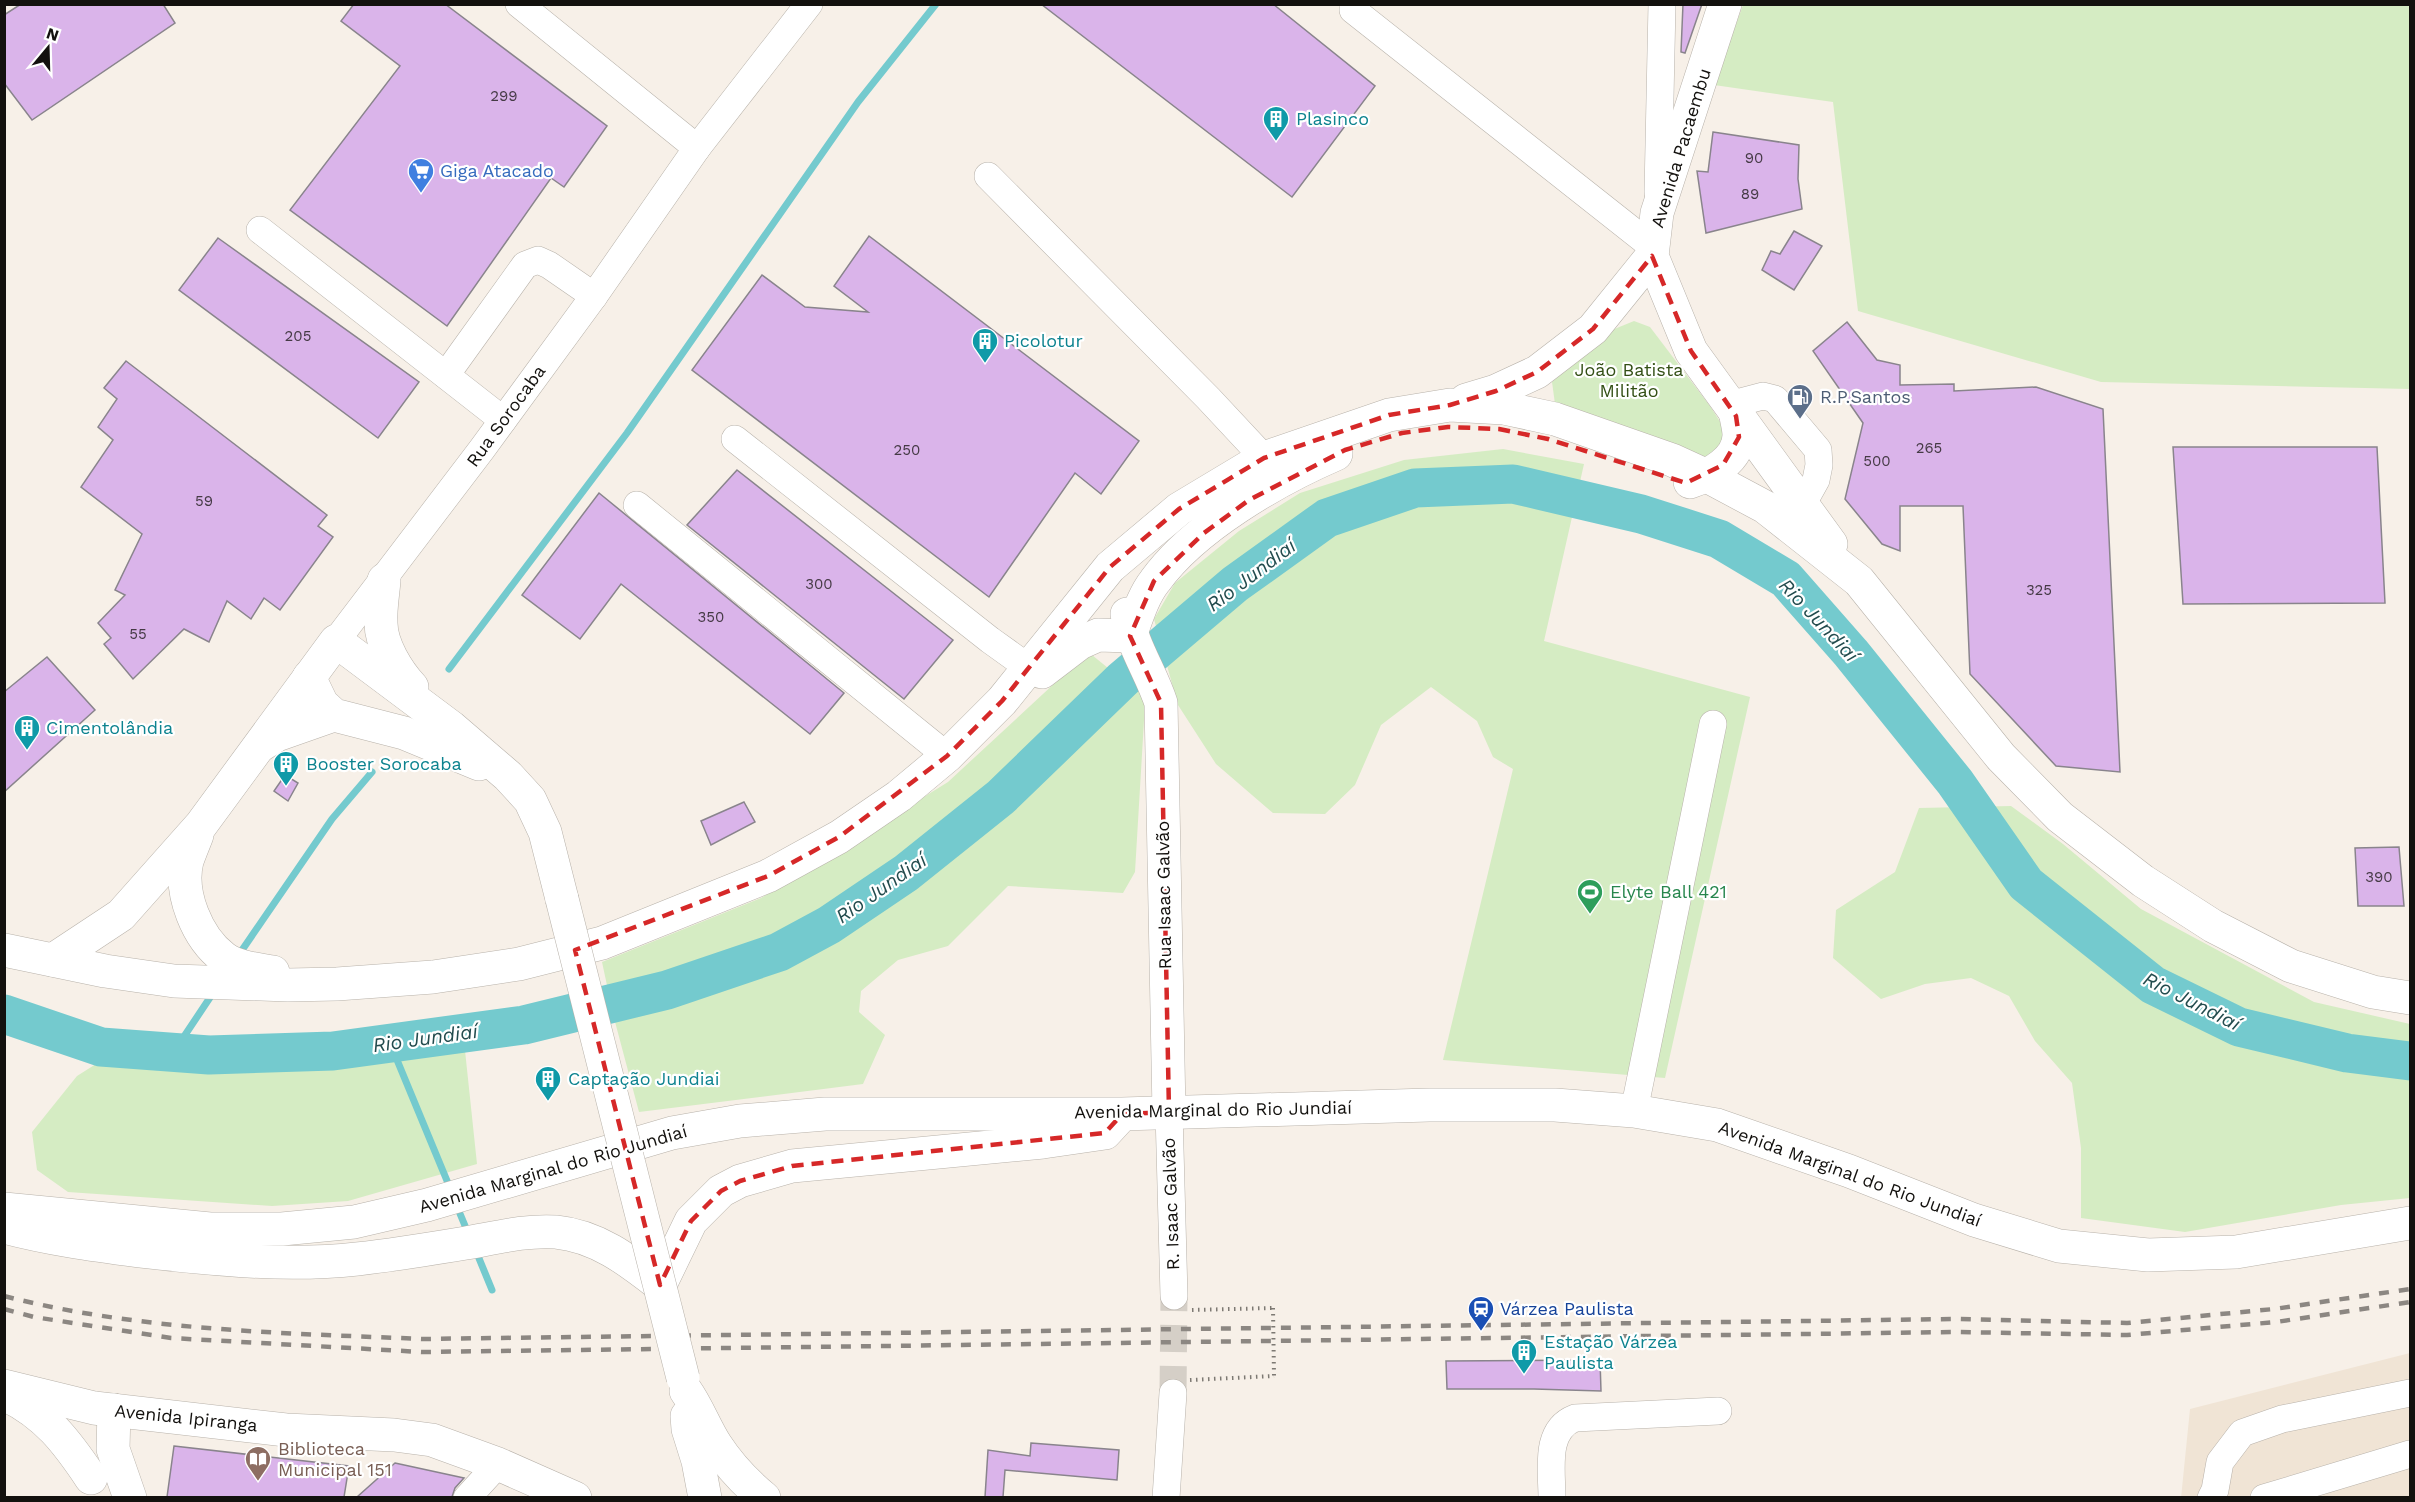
<svg xmlns="http://www.w3.org/2000/svg" width="2415" height="1502" viewBox="0 0 2415 1502" font-family="'Work Sans',sans-serif">
<style>
.built{fill:#f0e4d5}
.green{fill:#d5ecc3}
.lines{fill:none;stroke-linecap:round;stroke-linejoin:round}
.stream{stroke:#74cace;stroke-width:7}
.river{stroke:#74cace;stroke-width:39}
.building{fill:#dab4ea;stroke:#89848c;stroke-width:1.5}
.minor-tunnel{stroke:#d5cfc7;stroke-width:27;stroke-dasharray:27 14;stroke-linecap:butt}
.minor-casing{stroke:#b8b2aa;stroke-width:28}
.major-casing{stroke:#b8b2aa;stroke-width:34}
.path{stroke:#7d7973;stroke-width:4;stroke-dasharray:1.5 4.5;stroke-linecap:butt}
.minor{stroke:#fff;stroke-width:27}
.major{stroke:#fff;stroke-width:33}
.rail{stroke:#8c8782;stroke-width:4.5;stroke-dasharray:10 10;stroke-linecap:butt}
.major-bridge-casing{stroke:#b8b2aa;stroke-width:34;stroke-linecap:butt}
.path-bridge{stroke:#7d7973;stroke-width:4;stroke-dasharray:1.5 4.5;stroke-linecap:butt}
.major-bridge{stroke:#fff;stroke-width:33}
.marked{fill:none;stroke:#d62828;stroke-width:4.5;stroke-dasharray:12 8;stroke-linejoin:round}
.labels{text-anchor:middle;stroke-width:4.5;stroke-linejoin:round;paint-order:stroke}
.number-label{font-size:15px;fill:#453a45}
.culture-label{font-size:18px;fill:#0d838f;stroke:#fff;text-anchor:start}
.street-label{font-size:18px;fill:#13110e;stroke:#fff}
.shop-label{font-size:18px;fill:#366cbe;stroke:#fff;text-anchor:start}
.park-label{font-size:18px;fill:#334f15;stroke:#fff}
.service-label{font-size:18px;fill:#4e5e75;stroke:#fff;text-anchor:start}
.leisure-label{font-size:18px;fill:#27864d;stroke:#fff;text-anchor:start}
.transit-label{font-size:18px;fill:#164399;stroke:#fff;text-anchor:start}
.education-label{font-size:18px;fill:#785e54;stroke:#fff;text-anchor:start}
.water-label{font-size:20px;font-style:italic;fill:#234c4e;stroke:#fff}
</style>
<rect width="100%" height="100%" fill="#f7f0e8"/>
<path class="built" d="M2410,1353V1497L2181,1498L2190,1409Z"/>
<g class="green">
<path d="M1743,5H2410V389L2101,382L1858,311L1833,102L1714,85Z"/>
<path d="M1634,321L1650,327L1710,406L1726,431L1716,453L1707,463L1555,404L1552,382L1612,330Z"/>
<path d="M1503,449L1584,464L1544,641L1750,697L1665,1078L1443,1060L1513,769L1493,757L1477,721L1431,687L1381,725L1355,785L1325,814L1273,813L1216,764L1178,705L1154,619L1175,583L1239,531L1300,493L1404,460Z"/>
<path d="M1092,655L1108,668L1146,687L1135,872L1123,893L1008,886L948,946L898,960L861,991L859,1012L885,1035L863,1084L639,1112L614,1018L602,962L761,898L948,782L1057,681Z"/>
<path d="M2011,806L2063,844L2141,909L2314,1002L2410,1024V1198L2341,1205L2185,1232L2081,1218V1148L2072,1083L2035,1041L2009,996L1971,978L1925,984L1881,999L1833,958L1836,910L1895,872L1919,808Z"/>
<path d="M464,1041L477,1164L348,1201L272,1206L68,1192L37,1170L32,1132L77,1076L107,1057L161,1071L203,1062L327,1059Z"/>
</g>
<g class="lines">
<g class="stream">
<path d="M449,669L627,433L858,102L936,4"/>
<path d="M238,956L332,819L372,772"/>
<path d="M390,1043L450,1188"/>
<path d="M173,1053L213,993"/>
<path d="M456,1204L468,1233"/>
<path d="M476,1251L492,1290"/>
</g>
<path class="river" d="M4,1014L101,1047L209,1055L333,1051L524,1025L667,990L779,952L829,925L906,873L1001,797L1123,679L1235,584L1327,518L1415,488L1513,484L1641,514L1719,539L1786,579L1851,653L1955,782L2026,884L2153,985L2239,1027L2347,1053L2410,1061"/>
</g>
<g class="building">
<path d="M21,4H163L175,23L32,120L4,83V15Z"/>
<path d="M354,4H445L607,126L564,187L551,178L447,326L290,210L400,66L341,21Z"/>
<path d="M1041,4H1273L1375,86L1292,197Z"/>
<path d="M1683,4H1702L1685,53L1681,52Z"/>
<path d="M1713,132L1799,145L1798,179L1802,209L1706,233L1697,171L1708,172Z"/>
<path d="M1794,231L1822,246L1794,290L1762,270L1771,251L1780,254Z"/>
<path d="M869,236L1139,441L1101,494L1075,473L989,597L692,370L762,275L805,307L868,312L834,286Z"/>
<path d="M218,238L419,382L378,438L179,290Z"/>
<path d="M1847,322L1877,360L1900,365V385L1954,384V391L2036,387L2103,409L2120,772L2056,766L1970,674L1963,506H1900V551L1882,544L1845,499L1863,423L1813,351Z"/>
<path d="M126,361L327,515L318,526L333,537L280,610L264,598L251,619L227,601L209,642L184,629L133,679L104,644L111,638L98,623L125,595L115,590L142,534L81,487L113,440L98,427L117,399L104,388Z"/>
<path d="M2173,447H2377L2385,603L2183,604Z"/>
<path d="M737,470L953,640L904,699L687,525Z"/>
<path d="M599,493L844,693L810,734L621,584L580,639L522,595Z"/>
<path d="M47,657L95,710L4,792V692Z"/>
<path d="M285,775L298,783L288,801L274,791Z"/>
<path d="M744,802L755,822L711,845L701,821Z"/>
<path d="M2399,847L2404,906H2358L2355,848Z"/>
<path d="M1600,1360L1601,1391L1534,1389H1447L1446,1361Z"/>
<path d="M1031,1443L1119,1450L1117,1480L1005,1470L1003,1497H985L988,1450L1030,1456Z"/>
<path d="M174,1446L349,1466L344,1497H167Z"/>
<path d="M395,1463L464,1478L455,1488L452,1497H357Z"/>
</g>
<g class="lines">
<path class="minor-tunnel" d="M1173,1393L1174,1296"/>
<g class="minor-casing">
<g id="minor">
<path d="M519,4L697,148"/>
<path d="M1353,10L1653,247"/>
<path d="M988,176L1208,398L1264,458"/>
<path d="M1658,192L1662,4"/>
<path d="M260,230L503,420"/>
<path d="M446,375L525,265L538,260L549,265L594,296"/>
<path d="M1729,405L1763,396L1775,399L1818,450L1819,465L1816,480L1802,505"/>
<path d="M735,439L990,640L1029,668"/>
<path d="M637,505L947,756"/>
<path d="M336,641L482,449L594,296L697,148L809,4"/>
<path d="M1634,1111L1713,724"/>
<path d="M1169,1112L1174,1296"/>
<path d="M467,1498L498,1464"/>
<path d="M1166,1498L1173,1393"/>
<path d="M1552,1498C1552,1470 1544,1430 1575,1418L1718,1411"/>
<path d="M2211,1498L2215,1490L2220,1462L2242,1433L2282,1419L2410,1393"/>
<path d="M2264,1498L2410,1454"/>
</g>
</g>
<g class="major-casing">
<g id="major">
<path d="M1725,4L1657,213L1652,256L1691,351L1831,544"/>
<path d="M1466,400L1496,391L1537,372L1593,329L1652,256"/>
<path d="M1690,482C1710,475 1739,460 1739,435C1739,429 1737,422 1736,416"/>
<path d="M384,580C383,594 380,609 381,623C381,645 398,672 412,687"/>
<path d="M1127,614C1132,646 1151,672 1161,703L1169,1112"/>
<path d="M1130,636C1137,617 1143,596 1155,581C1194,527 1276,480 1336,454"/>
<path d="M1042,672L1080,643L1098,635L1130,636"/>
<path d="M309,677L322,704L334,715L404,733L479,764"/>
<path d="M261,745L277,735L334,715"/>
<path d="M197,835C194,843 190,852 187,861C179,893 197,938 224,958C238,968 256,969 273,972"/>
<path d="M4,950L105,971L174,981L288,985L337,984L433,977L519,964L602,943L768,876L839,837L899,796L947,756L1002,701L1110,567L1179,509L1264,458L1389,415L1450,405L1504,408L1555,419L1672,460L1707,476L1765,507L1859,581L2001,757L2060,817L2143,881L2213,926L2291,966L2373,992L2410,998"/>
<path d="M53,960L121,915L201,825L336,641L451,727L508,776L530,800L545,832L562,899"/>
<path d="M4,1209L210,1229H282L354,1222L427,1205L672,1133L740,1121L825,1114H1122L1429,1105H1555L1634,1111L1717,1125L1849,1171L1974,1220L2059,1246L2148,1255L2236,1252L2410,1223"/>
<path d="M4,1227C49,1239 94,1245 139,1251C211,1259 285,1267 357,1259C393,1255 430,1249 466,1243C495,1238 525,1230 556,1232C597,1236 628,1260 660,1285L691,1221L721,1191L740,1181L792,1166L1043,1142L1105,1133L1117,1120"/>
<path d="M4,1386L94,1408L286,1430L394,1435L432,1440L498,1464L575,1498"/>
<path d="M686,1391C698,1408 705,1428 716,1445C729,1465 746,1483 764,1498"/>
<path d="M6,1395C46,1414 67,1442 91,1478"/>
<path d="M114,1410L113,1449L130,1498"/>
<path d="M687,1416L688,1429L698,1461L705,1498"/>
</g>
</g>
<g class="path">
<path d="M1192,1310L1273,1308"/>
<path d="M1190,1380L1274,1376"/>
</g>
<use href="#minor" class="minor"/>
<use href="#major" class="major"/>
<g class="rail">
<path d="M4,1296C139,1331 284,1333 422,1339L1956,1319L2127,1323L2274,1309L2410,1289"/>
<path d="M4,1309L34,1317L171,1338L422,1352L1956,1332L2127,1335L2276,1322L2410,1302"/>
</g>
<g class="major-bridge-casing">
<path id="major-bridge" d="M562,899L683,1378"/>
</g>
<path class="path-bridge" d="M1273,1308L1274,1376"/>
<use href="#major-bridge" class="major-bridge"/>
</g>
<path class="marked" d="M1652,256L1691,351L1736,416L1739,437L1723,465L1686,483L1548,439L1499,429L1448,427L1402,433L1345,450L1249,500L1204,533L1154,581L1130,636L1161,703L1169,1112L1122,1114L1105,1133L792,1166L740,1181L721,1191L691,1221L660,1285L575,950L768,876L839,837L947,756L1002,701L1110,567L1179,509L1264,458L1389,415L1450,405L1496,391L1537,372L1593,329Z"/>
<defs>
<g id="building-pin" transform="scale(1.35)"><path d="M0 17L-7.5 6A9.5 9.5 0 1 1 7.5 6Z" fill="#0f9aa8" stroke="#fff"/><path d="M-4-6H4V6H1V3H-1V6H-4ZM-2.5-4.3h1.7v1.8h-1.7ZM.8-4.3h1.7v1.8H.8ZM-2.5-1h1.7V.8h-1.7ZM.8-1h1.7V.8H.8Z" fill="#fff"/></g>
<g id="supermarket-pin" transform="scale(1.35)"><path d="M0 17L-7.5 6A9.5 9.5 0 1 1 7.5 6Z" fill="#3f7fe0" stroke="#fff"/><path d="M-6-5.5h2.5l.6 2H6L4.5 2H-2.5L-4.4-4H-6ZM-1.5 3.2a1.3 1.3 0 1 0 .1 0ZM3 3.2a1.3 1.3 0 1 0 .1 0Z" fill="#fff"/></g>
<g id="fuel-pin" transform="scale(1.35)"><path d="M0 17L-7.5 6A9.5 9.5 0 1 1 7.5 6Z" fill="#5c6f8a" stroke="#fff"/><path d="M-5.5-6h7V0h2V4h1.3V-2.5L3-4.5l.8-.8L6-3V5H2.5V1h-1V6h-7ZM-4.2-4.7v3.2H.2V-4.7Z" fill="#fff"/></g>
<g id="stadium-pin" transform="scale(1.35)"><path d="M0 17L-7.5 6A9.5 9.5 0 1 1 7.5 6Z" fill="#2e9e5b" stroke="#fff"/><path d="M0-5a6.5 5 0 1 0 0 10a6.5 5 0 1 0 0-10ZM-3.5-1.8h7v3.6h-7Z" fill="#fff"/></g>
<g id="station-pin" transform="scale(1.35)"><path d="M0 17L-7.5 6A9.5 9.5 0 1 1 7.5 6Z" fill="#1a4fb4" stroke="#fff"/><path d="M-3-6H3Q5-6 5-4V2Q5 4 3 4L4.5 6H3L1.5 4h-3L-3 6H-4.5L-3 4Q-5 4-5 2V-4Q-5-6-3-6ZM-3.5-4v3h7v-3ZM-3.5 1v1.5H-2V1ZM2 1v1.5H3.5V1Z" fill="#fff"/></g>
<g id="library-pin" transform="scale(1.35)"><path d="M0 17L-7.5 6A9.5 9.5 0 1 1 7.5 6Z" fill="#8d6e63" stroke="#fff"/><path d="M-6-4Q-3-5.5-.7-3.5V5Q-3 3-6 4ZM6-4Q3-5.5 .7-3.5V5Q3 3 6 4Z" fill="#fff"/></g>
</defs>
<g fill-rule="evenodd">
<use href="#building-pin" x="1276" y="119"/>
<use href="#supermarket-pin" x="421" y="171"/>
<use href="#building-pin" x="985" y="341"/>
<use href="#fuel-pin" x="1800" y="397"/>
<use href="#building-pin" x="27" y="728"/>
<use href="#building-pin" x="286" y="764"/>
<use href="#stadium-pin" x="1590" y="892"/>
<use href="#building-pin" x="548" y="1079"/>
<use href="#station-pin" x="1481" y="1309"/>
<use href="#building-pin" x="1524" y="1352"/>
<use href="#library-pin" x="258" y="1459"/>
</g>
<g class="labels">
<g class="number-label">
<text x="504" y="101">299</text>
<text x="1754" y="163">90</text>
<text x="1750" y="199">89</text>
<text x="298" y="341">205</text>
<text x="1929" y="453">265</text>
<text x="907" y="455">250</text>
<text x="1877" y="466">500</text>
<text x="204" y="506">59</text>
<text x="819" y="589">300</text>
<text x="2039" y="595">325</text>
<text x="711" y="622">350</text>
<text x="138" y="639">55</text>
<text x="2379" y="882">390</text>
</g>
<g class="culture-label">
<text x="1296" y="125">Plasinco</text>
<text x="1004" y="347">Picolotur</text>
<text x="46" y="734">Cimentolândia</text>
<text x="306" y="770">Booster Sorocaba</text>
<text x="568" y="1085">Captação Jundiai</text>
<text x="1544" y="1348">Estação Várzea<tspan x="1544" dy="21">Paulista</tspan></text>
</g>
<g class="street-label">
<text transform="translate(1681 148) rotate(-73)" y="6">Avenida Pacaembu</text>
<text transform="translate(506 416) rotate(-54)" y="6">Rua Sorocaba</text>
<text transform="translate(1164 895) rotate(-91)" y="6">Rua Isaac Galvão</text>
<text transform="translate(1213 1110) rotate(-1)" y="6">Avenida Marginal do Rio Jundiaí</text>
<text transform="translate(553 1169) rotate(-16)" y="6">Avenida Marginal do Rio Jundiaí</text>
<text transform="translate(1850 1174) rotate(20)" y="6">Avenida Marginal do Rio Jundiaí</text>
<text transform="translate(1171 1204) rotate(-92)" y="6">R. Isaac Galvão</text>
<text transform="translate(186 1418) rotate(6)" y="6">Avenida Ipiranga</text>
</g>
<g class="shop-label">
<text x="440" y="177">Giga Atacado</text>
</g>
<g class="park-label">
<text x="1629" y="376">João Batista<tspan x="1629" dy="21">Militão</tspan></text>
</g>
<g class="service-label">
<text x="1820" y="403">R.P.Santos</text>
</g>
<g class="leisure-label">
<text x="1610" y="898">Elyte Ball 421</text>
</g>
<g class="transit-label">
<text x="1500" y="1315">Várzea Paulista</text>
</g>
<g class="education-label">
<text x="278" y="1455">Biblioteca<tspan x="278" dy="21">Municipal 151</tspan></text>
</g>
<g class="water-label">
<text transform="translate(1251 575) rotate(-37)" y="7">Rio Jundiaí</text>
<text transform="translate(1819 620) rotate(47)" y="7">Rio Jundiaí</text>
<text transform="translate(881 888) rotate(-35)" y="7">Rio Jundiaí</text>
<text transform="translate(2192 1001) rotate(27)" y="7">Rio Jundiaí</text>
<text transform="translate(425 1038) rotate(-8)" y="7">Rio Jundiaí</text>
</g>
</g>
<rect width="2415" height="1502" fill="none" stroke="#13110e" stroke-width="12"/>
<g transform="translate(48 48) rotate(19)" stroke="#ffffff" stroke-width="4.5" paint-order="stroke">
<path d="M0-4.5L10 22L0 15L-10 22Z" fill="#13110e"/>
<text y="-9" font-size="16" font-weight="bold" text-anchor="middle" fill="#13110e">N</text>
</g>
</svg>
